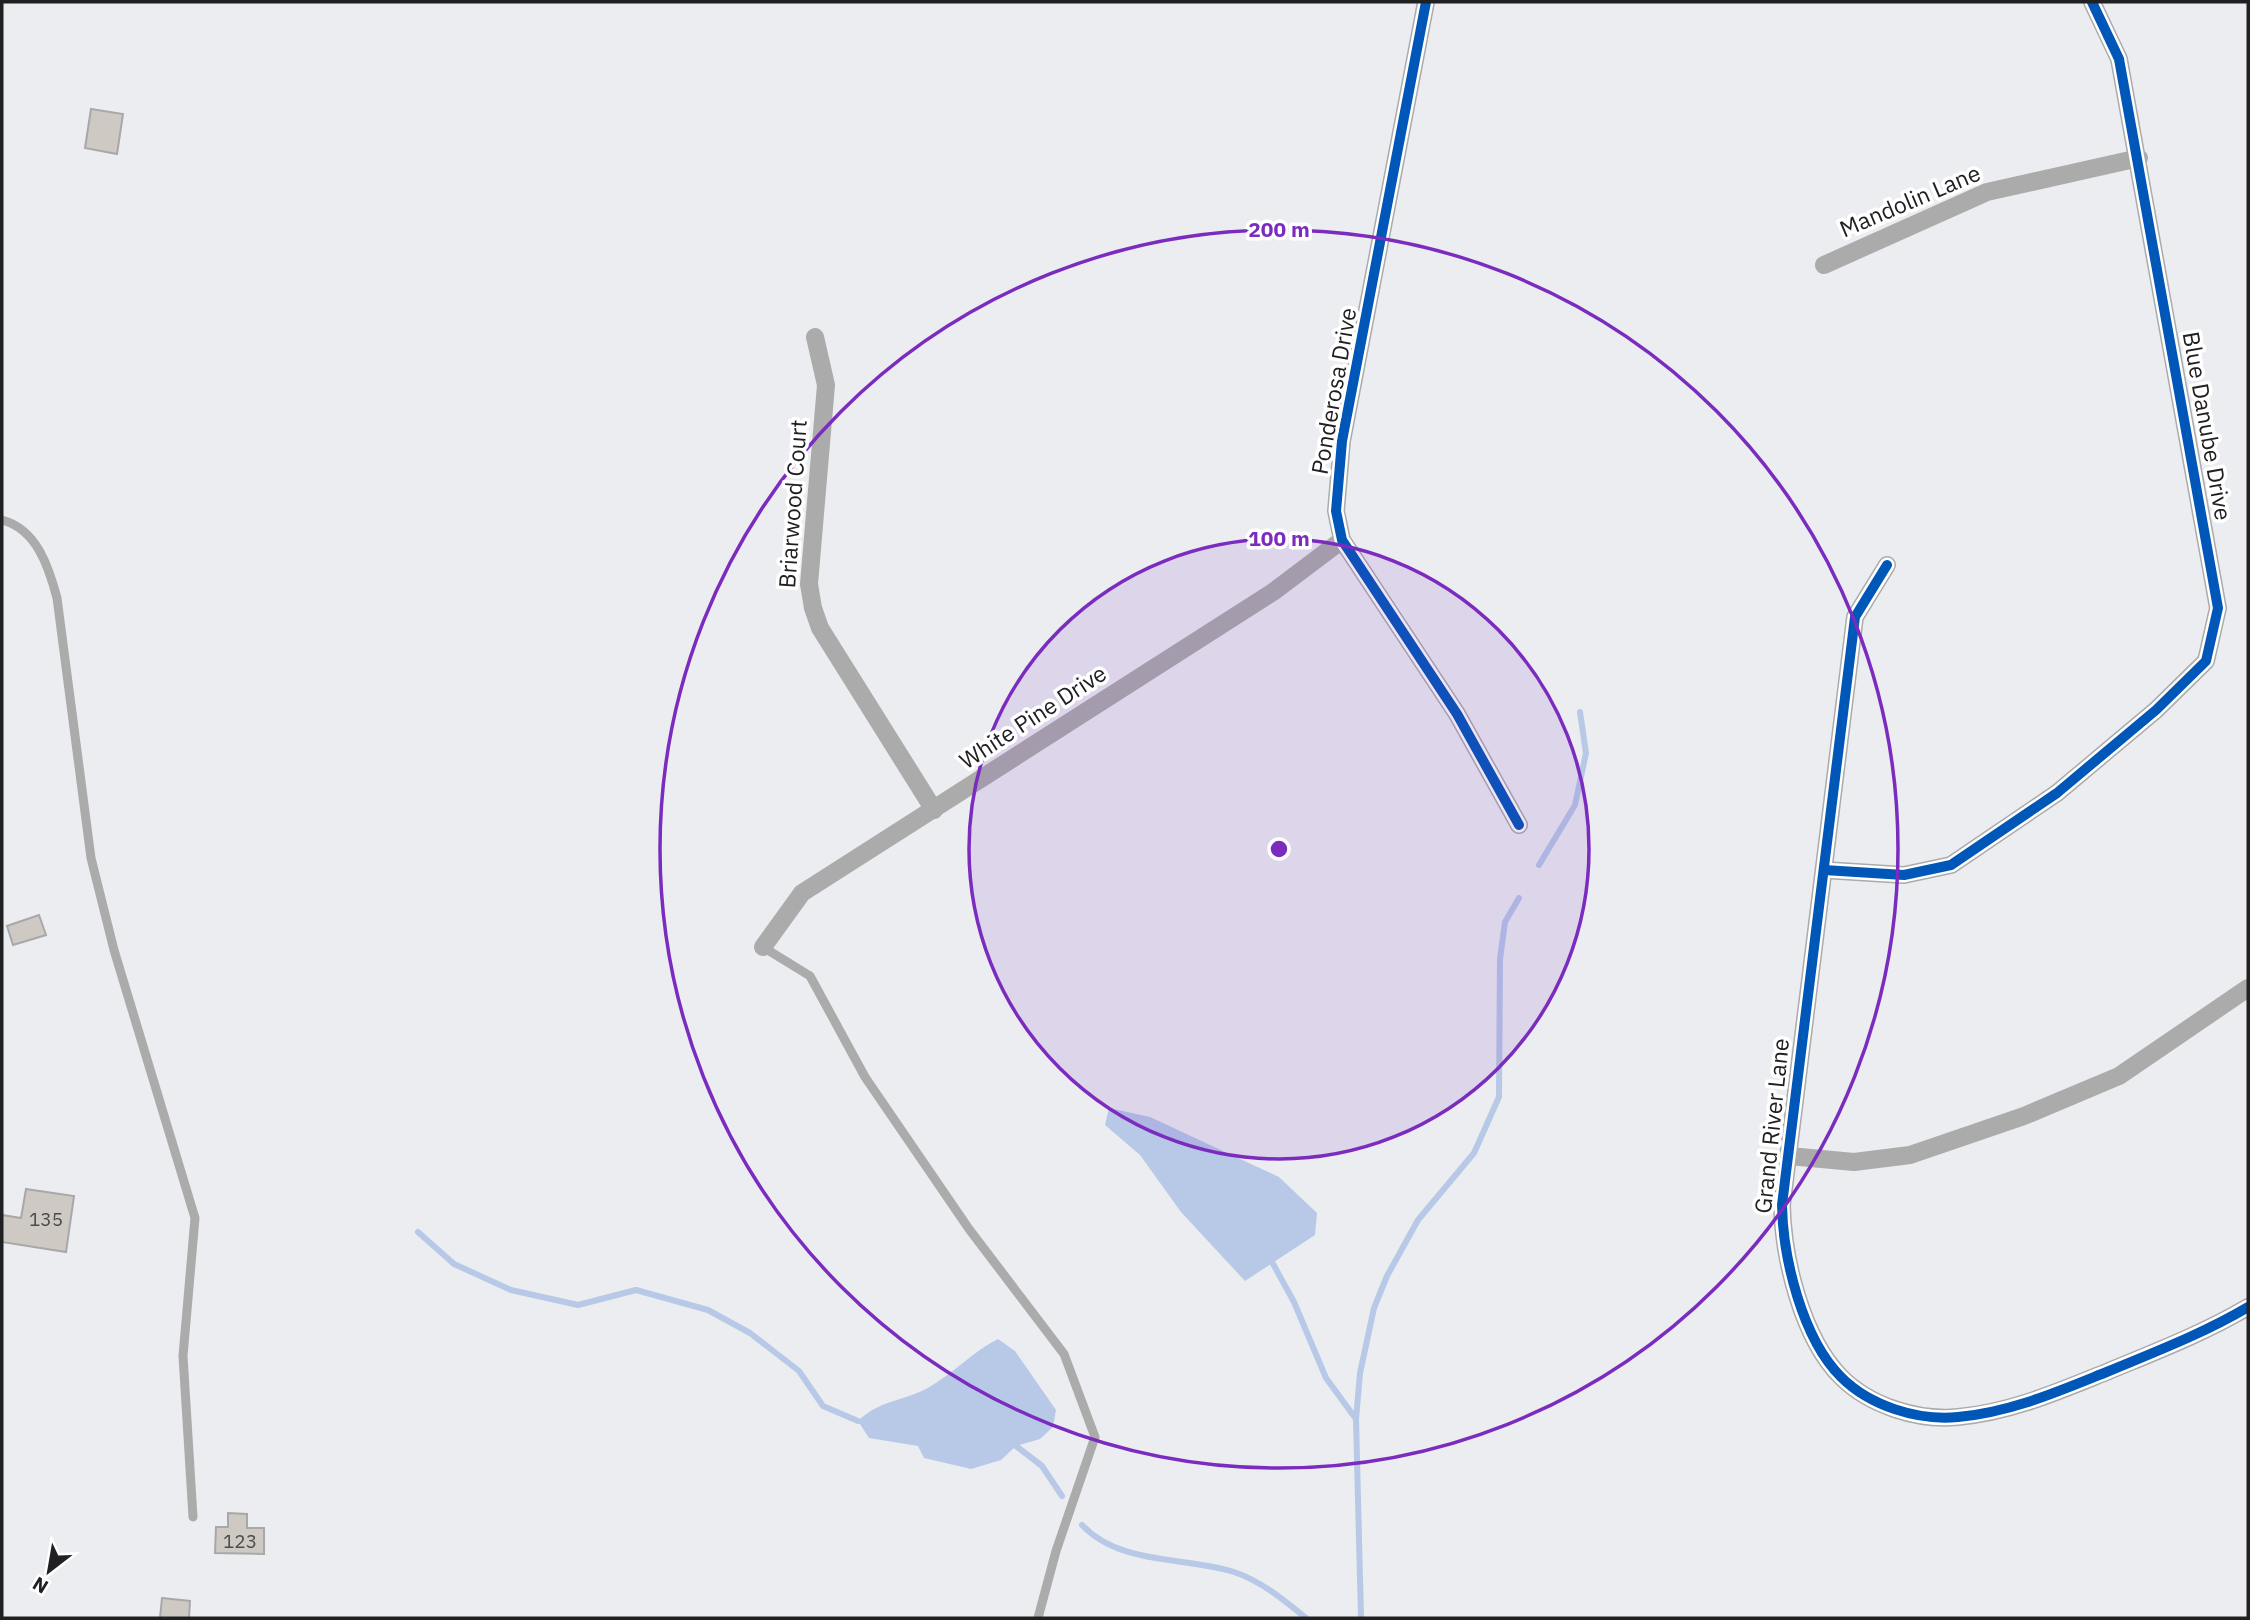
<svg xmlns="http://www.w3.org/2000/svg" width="2250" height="1620" viewBox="0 0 2250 1620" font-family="'IBM Plex Sans',sans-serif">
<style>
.water{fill:#b7c9e7}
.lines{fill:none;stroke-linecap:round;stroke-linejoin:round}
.stream{stroke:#b7c9e7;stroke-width:6}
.building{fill:#cfc9c3;stroke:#a8a8a9;stroke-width:2}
.service{stroke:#aaabaa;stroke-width:9}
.minor{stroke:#aaabaa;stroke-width:18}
.cycleway-casing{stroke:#fff;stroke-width:15}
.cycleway{stroke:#0057b8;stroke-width:10}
.ring{fill:none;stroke:#7b2cbf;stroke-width:3.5}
.labels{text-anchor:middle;stroke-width:7;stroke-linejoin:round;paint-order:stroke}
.number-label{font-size:19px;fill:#4c4a4a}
.street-label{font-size:23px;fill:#202022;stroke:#fff}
.centre{fill:#7b2cbf;stroke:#fff;stroke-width:3.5}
.ring-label{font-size:21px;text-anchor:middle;font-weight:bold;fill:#7b2cbf;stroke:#fff;stroke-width:7;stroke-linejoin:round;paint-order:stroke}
</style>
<rect width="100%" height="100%" fill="#ebedf0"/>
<g class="water">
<path d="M1109,1108L1150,1117L1279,1177L1317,1213L1315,1235L1245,1281L1181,1212L1140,1155L1105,1125Z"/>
<path d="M998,1339L1015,1351L1056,1410L1053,1427L1040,1439L1016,1446L1001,1460L971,1469L924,1458L918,1446L869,1438L858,1421C880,1400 900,1402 926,1389C952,1375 972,1352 998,1339Z"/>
</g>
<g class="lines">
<g class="stream">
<path d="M1539,865L1575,805L1586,753L1580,712"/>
<path d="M418,1232L454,1264L511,1290L578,1305L636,1290L708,1310L750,1333L799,1371L823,1406L858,1421"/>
<path d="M1272,1262L1294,1302L1326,1378L1356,1419"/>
<path d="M1016,1446L1042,1466L1062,1496"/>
<path d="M1082,1525C1121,1566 1184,1556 1234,1572C1261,1581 1284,1600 1306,1618"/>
<path d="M1361,1618L1356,1419L1360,1373L1374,1308L1387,1276L1418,1220L1474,1153L1499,1097L1500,959L1505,922L1519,898"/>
</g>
</g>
<g class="building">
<path d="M91,109L123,114L117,154L85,148Z"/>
<path d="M39,915L46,935L13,945L7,926Z"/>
<path d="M26,1189L74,1196L66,1252L2,1242V1215L21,1218Z"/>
<path d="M228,1513L247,1514V1528H264V1554L215,1553L216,1527H228Z"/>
<path d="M162,1598L190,1601L189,1618H160Z"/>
</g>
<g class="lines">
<g class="service">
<path d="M2,520C37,529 49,568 57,598L91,858L114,950L195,1218L183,1356L193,1517"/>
<path d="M763,947L810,976L865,1077L969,1229L1064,1354L1095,1437L1056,1551L1038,1618"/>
</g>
<g class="minor">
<path d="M1426,2L1342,441L1336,511L1342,540L1457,714L1519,825"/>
<path d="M1824,265L1987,192L2139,158"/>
<path d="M815,337L826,385L809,584L813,608L820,628L934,810"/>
<path d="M1887,565L1855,617L1782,1205C1783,1258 1802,1338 1841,1377C1870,1406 1918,1421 1958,1417C2012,1412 2059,1391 2109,1371C2157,1351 2204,1333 2248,1307"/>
<path d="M1824,870L1904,875L1951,865L2057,793L2156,710L2206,661L2218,608L2119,59L2092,2"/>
<path d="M763,947L802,893L1273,592L1342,540"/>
<path d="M1789,1156L1854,1162L1910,1155L2024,1116L2119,1076L2248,988"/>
</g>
<g class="cycleway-casing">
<g id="cycleway">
<path d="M1426,2L1342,441L1336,511L1342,540L1457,714L1519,825"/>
<path d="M1887,565L1855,617L1782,1205C1783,1258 1802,1338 1841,1377C1870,1406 1918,1421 1958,1417C2012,1412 2059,1391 2109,1371C2157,1351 2204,1333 2248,1307"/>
<path d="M1824,870L1904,875L1951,865L2057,793L2156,710L2206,661L2218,608L2119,59L2092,2"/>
</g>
</g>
<use href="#cycleway" class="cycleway"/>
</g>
<circle cx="1279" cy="849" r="310" fill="#7b2cbf" fill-opacity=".12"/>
<g class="ring">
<circle cx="1279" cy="849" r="310"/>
<circle cx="1279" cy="849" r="619"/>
</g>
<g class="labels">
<g class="number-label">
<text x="46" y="1226">135</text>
<text x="240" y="1548">123</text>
</g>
<g class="street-label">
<text transform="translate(1910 201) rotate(-23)" y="8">Mandolin Lane</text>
<text transform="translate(1334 391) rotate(-80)" y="8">Ponderosa Drive</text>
<text transform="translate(2207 426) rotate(80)" y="8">Blue Danube Drive</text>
<text transform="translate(793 504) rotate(-86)" y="8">Briarwood Court</text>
<text transform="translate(1033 717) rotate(-33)" y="8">White Pine Drive</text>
<text transform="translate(1772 1126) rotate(-84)" y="8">Grand River Lane</text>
</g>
</g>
<circle cx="1279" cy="849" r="10" class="centre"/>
<g class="ring-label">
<text x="1279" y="237">200 m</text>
<text x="1279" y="546">100 m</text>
</g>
<rect width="2250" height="1620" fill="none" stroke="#202022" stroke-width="7"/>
<g transform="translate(49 1571) rotate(211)" stroke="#ffffff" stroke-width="5" paint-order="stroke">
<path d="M0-5L12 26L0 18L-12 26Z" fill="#202022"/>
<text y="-10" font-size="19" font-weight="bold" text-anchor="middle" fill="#202022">N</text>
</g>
</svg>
